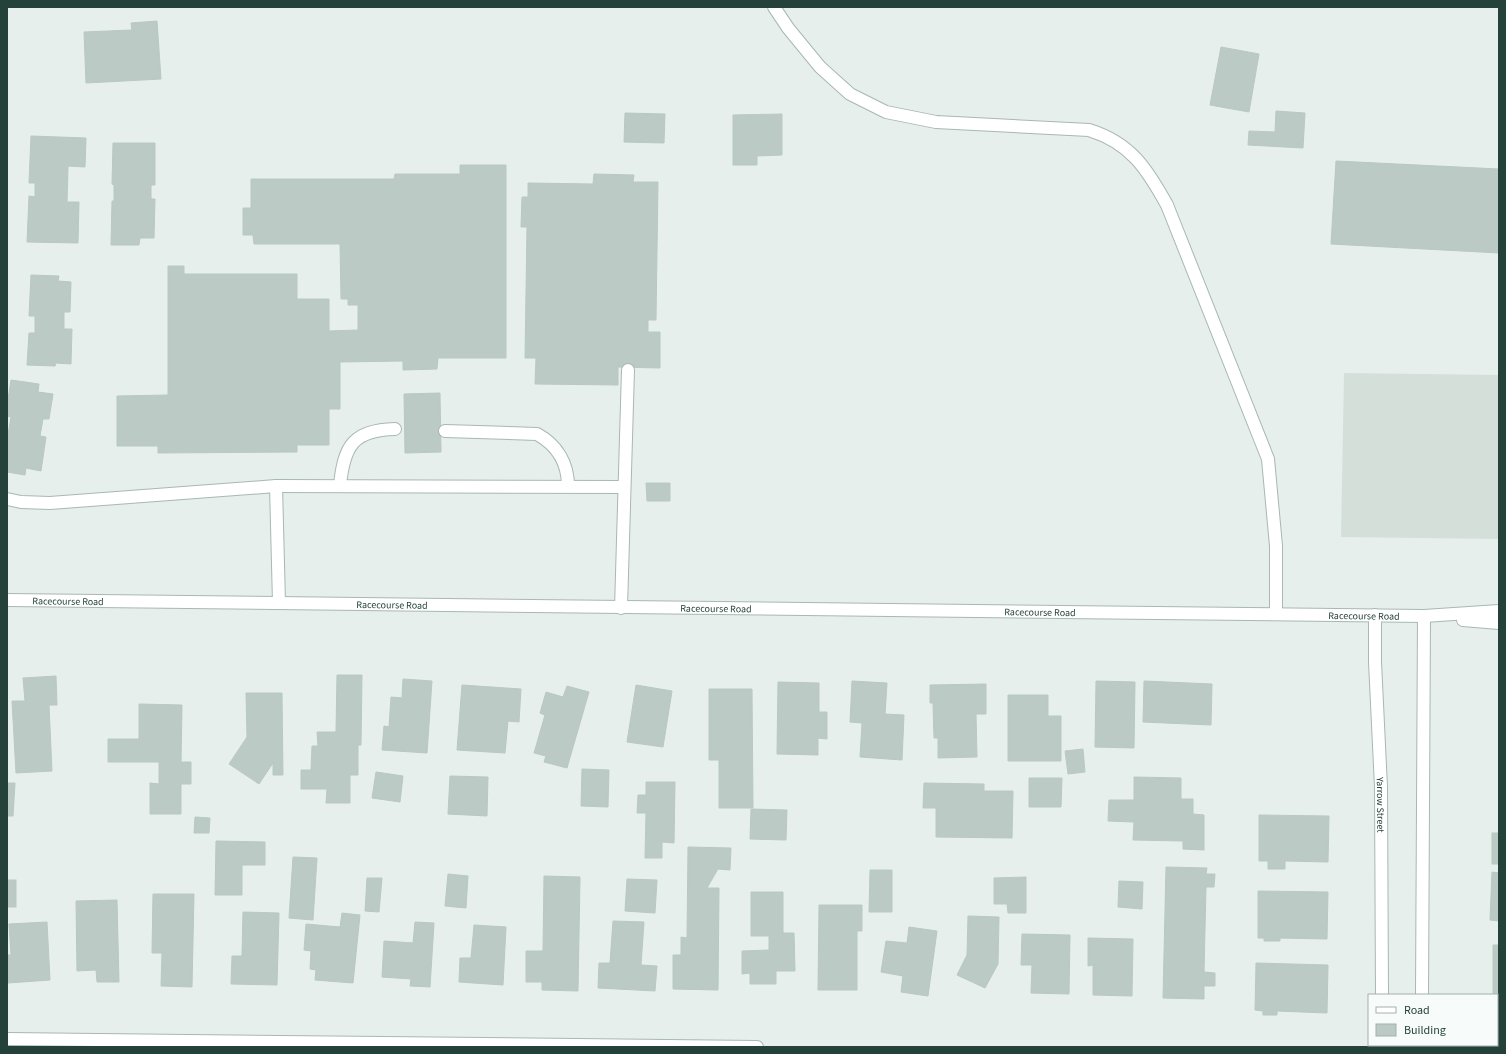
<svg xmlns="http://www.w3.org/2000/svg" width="1506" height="1054" viewBox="0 0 1506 1054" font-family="'Source Sans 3',sans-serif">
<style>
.built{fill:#d4dfda}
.building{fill:#bbcac4;stroke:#b8c9c2}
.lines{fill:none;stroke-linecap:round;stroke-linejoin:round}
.service-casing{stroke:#a8b8b2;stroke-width:14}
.minor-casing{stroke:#a8b8b2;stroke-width:14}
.tertiary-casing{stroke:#a8b8b2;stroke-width:14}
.service{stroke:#fff;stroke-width:12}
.minor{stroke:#fff;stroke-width:12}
.tertiary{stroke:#fff;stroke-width:12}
.labels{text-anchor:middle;stroke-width:3.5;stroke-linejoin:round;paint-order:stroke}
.street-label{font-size:10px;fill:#24423a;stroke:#f7fbf9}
</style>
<rect width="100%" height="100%" fill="#e6efeb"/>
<path class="built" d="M1344,373L1499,375V539L1341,537Z"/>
<g class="building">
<path d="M157,21L161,79L86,83L84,32L132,30L131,23Z"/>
<path d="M1221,47L1259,54L1249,112L1210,105Z"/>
<path d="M1276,111L1305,113L1303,148L1248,145L1249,131L1275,132Z"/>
<path d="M625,113L665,114L664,143L624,142Z"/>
<path d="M782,114V155L757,156V165H733V115Z"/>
<path d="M31,136L86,138L85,167L68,166L67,202H79L78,243L27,242L29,196L35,197V183H29Z"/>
<path d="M113,143H155V185H151V199H155L154,238H140L139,245H111L112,201H114V185L112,184Z"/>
<path d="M1336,161L1499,169V253L1331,244Z"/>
<path d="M460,165H506V358H438L437,369L403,370V361L340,362V409H329V445H297V452L158,453V446H117V396L168,395V266H184V274H297V299H329V331L358,330V305H348V299H341L340,244H254L253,235H243V208H251V179H394L395,174H460Z"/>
<path d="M594,174L634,175L633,182H658L656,320H648V332H660V368L618,367V385L535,384L536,358H525L527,227H521L522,197H528V183L593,184Z"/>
<path d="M31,275L59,276L58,281L71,282L70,312H64V329H72L71,364L56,363L55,366L27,365L29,333H35V316H29Z"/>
<path d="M11,380L39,384L38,392L53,394L49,419H43L40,436L46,437L41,471L26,468L25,475L7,472V434L8,435L11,417L7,416V406Z"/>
<path d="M440,393L441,452L405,453L404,394Z"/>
<path d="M646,483H670V501H647Z"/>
<path d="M337,675H362L361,745H358V775H350V803H326L327,789H301V770H311L312,746H318L317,732H336Z"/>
<path d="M56,676L57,705H49L52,771L16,773L12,701H25L23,678Z"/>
<path d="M403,679L432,681L427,753L382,750L384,726L389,727L391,697L402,698Z"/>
<path d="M852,681L887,683L885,714L904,715L902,760L860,757L862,723L850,722Z"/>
<path d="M1096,681L1135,682L1134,748L1095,747Z"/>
<path d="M1144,681L1212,684L1211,725L1143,722Z"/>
<path d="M778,682L819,683V712H827V739L818,738V755L777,754Z"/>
<path d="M986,684V714H976L977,757L938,758V738H934L933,703H930V685Z"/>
<path d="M462,685L521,689L519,722L508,721L505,753L457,750Z"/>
<path d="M636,685L672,691L663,747L627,742Z"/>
<path d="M567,686L589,692L567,768L544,762L546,756L534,753L545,715L540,713L546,692L563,697Z"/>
<path d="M709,689H752L753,808H719V760H709Z"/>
<path d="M246,693H282L283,775H273V763L259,784L229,764L247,737Z"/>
<path d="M1008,695H1048V716H1061V761H1008Z"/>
<path d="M139,704L182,705L181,762H191V784H181V814H150V783L159,784V762H108V739H139Z"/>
<path d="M1083,749L1085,772L1068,774L1065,751Z"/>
<path d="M582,769L609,770L608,807L581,806Z"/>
<path d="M376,772L403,776L400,802L372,798Z"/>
<path d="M450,776L488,777L487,816L448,814Z"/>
<path d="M1134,777L1181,778V799H1193V814L1204,815V850L1183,849V841L1133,840L1134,822L1108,821L1109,800H1134Z"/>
<path d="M1029,778H1062L1061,807H1029Z"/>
<path d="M646,782H675L674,843L662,842V858H645L646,813H637L638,795H646Z"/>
<path d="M7,783H15L13,816H7Z"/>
<path d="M924,783L984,784V791H1013L1012,838L936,837V808H923Z"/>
<path d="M751,809L787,810L786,840L750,839Z"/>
<path d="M1259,815L1329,816L1328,862L1285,861V869H1268V861H1259Z"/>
<path d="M195,817L210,818L209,833H194Z"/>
<rect x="1492" y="833" width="7" height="31"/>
<path d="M216,841L265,842V865H242V895H215Z"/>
<path d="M688,847L731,848L730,870L718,869L707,888H719L718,990L673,989V955H681V937L687,938Z"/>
<path d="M293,857L317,858L313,920L289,918Z"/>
<path d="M1166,867L1207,868L1206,874H1215L1214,887H1206L1204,972L1215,973V986H1204V999L1163,998Z"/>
<path d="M870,870H892V912H869Z"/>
<path d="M1492,872L1499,873V921L1490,920Z"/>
<path d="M448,874L468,876L466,908L445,906Z"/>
<path d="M544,876L580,877L578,991L542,990V982H526V951H543Z"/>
<path d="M1026,877V913H1008L1007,904H994V878Z"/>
<path d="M367,878H382L379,912L365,911Z"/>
<path d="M627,879L657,880L655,913L625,911Z"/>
<rect x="7" y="880" width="9" height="27"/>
<path d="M1119,881L1143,882L1142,909L1118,907Z"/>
<path d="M1258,891L1328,892L1327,939L1280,938V941H1264V938H1258Z"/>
<path d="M751,892H783V933H794L795,971H776V984H750V973L742,974V951L769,950V936H751Z"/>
<path d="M153,894H194L192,987L161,986L162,953H152Z"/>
<path d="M117,900L119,982H97L96,970L77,971L76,901Z"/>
<path d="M819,905H862V931H857V990H818Z"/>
<path d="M243,912L279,913L277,985L231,984L232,956H242Z"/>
<path d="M342,913L360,915L353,983L315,980L316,970L310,969L311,951L304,950L306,924L340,927Z"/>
<path d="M968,916L999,917L998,964L985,988L957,975L967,955Z"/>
<path d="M613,921L644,922L641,965L657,966L655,991L598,988L599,963H610Z"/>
<path d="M47,922L50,980L8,983L7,955H11L9,924Z"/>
<path d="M415,922L434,923L430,987L410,986L411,979L382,977L384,941L413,943Z"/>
<path d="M474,925L506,927L503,985L459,982L460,958H471Z"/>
<path d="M909,927L937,931L928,996L901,992L903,976L881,972L886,941L907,943Z"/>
<path d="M1022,934L1070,935L1069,994L1031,993L1032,965H1021Z"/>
<path d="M1088,938L1133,939L1132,996L1093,995V965L1088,966Z"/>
<path d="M1493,945H1499V1002H1497V995H1493Z"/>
<path d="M1256,963L1328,965L1327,1013L1277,1011V1015H1263V1011L1255,1010Z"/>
</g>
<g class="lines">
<g class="service-casing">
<g id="service">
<path d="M774,7L788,28L820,67L850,94L886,112L936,122L1089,130C1131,143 1147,169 1167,205L1268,459L1276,546V614"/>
<path d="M445,431L537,434C557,445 568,463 568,486"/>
<path d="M340,485C344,446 353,430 395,429"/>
<path d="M276,486L624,487"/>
<path d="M621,608L628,370"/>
</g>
</g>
<g class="minor-casing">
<g id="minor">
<path d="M7,499L21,502L50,503L276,486L279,603"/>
<path d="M7,1039L757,1047"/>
</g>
</g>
<g class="tertiary-casing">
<g id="tertiary">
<path id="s1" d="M7,600L1424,616L1499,611"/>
<path id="s2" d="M1375,615V662L1381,787L1382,995"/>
<path d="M1463,620L1499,623"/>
<path d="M1422,995L1424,616"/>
<path d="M1382,1045V1047"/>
<path d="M1422,1047V1045"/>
</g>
</g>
<use href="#service" class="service"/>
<use href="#minor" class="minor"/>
<use href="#tertiary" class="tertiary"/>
</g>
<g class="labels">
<g class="street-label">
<text dy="4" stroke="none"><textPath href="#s1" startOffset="61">Racecourse Road</textPath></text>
<text dy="4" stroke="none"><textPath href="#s1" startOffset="385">Racecourse Road</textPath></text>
<text dy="4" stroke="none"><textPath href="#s1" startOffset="709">Racecourse Road</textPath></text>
<text dy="4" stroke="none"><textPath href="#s1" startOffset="1033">Racecourse Road</textPath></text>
<text dy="4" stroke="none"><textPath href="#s1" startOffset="1357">Racecourse Road</textPath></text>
<text dy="4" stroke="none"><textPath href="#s2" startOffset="190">Yarrow Street</textPath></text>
</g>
</g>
<rect width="1506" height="1054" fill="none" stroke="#24423a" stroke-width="16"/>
<rect x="1368" y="994" width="130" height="52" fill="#f7fbf9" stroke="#a3b1ad"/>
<rect x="1376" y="1007" width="20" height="6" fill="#ffffff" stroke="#a3b1ad"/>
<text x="1404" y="1014" font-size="12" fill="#24423a">Road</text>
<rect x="1376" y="1024" width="20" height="12" fill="#bbcac4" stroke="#a3b1ad"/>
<text x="1404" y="1034" font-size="12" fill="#24423a">Building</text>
</svg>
